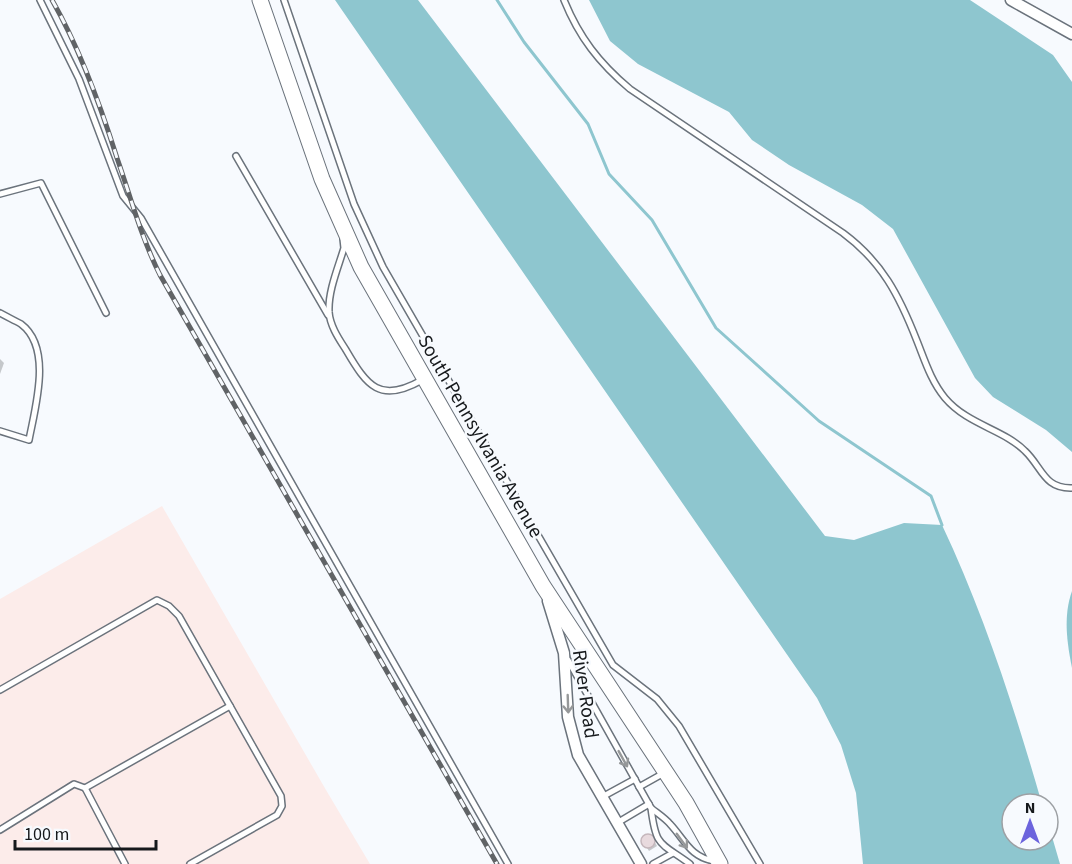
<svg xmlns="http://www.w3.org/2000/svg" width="1072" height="864" viewBox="0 0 1072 864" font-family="'Source Sans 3',sans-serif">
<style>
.industrial{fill:#fcecea}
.water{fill:#8ec6cf}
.shadow{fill:#0003}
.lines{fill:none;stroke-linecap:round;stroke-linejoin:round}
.stream{stroke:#8ec6cf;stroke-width:3}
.building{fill:#e8dade;stroke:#c5b7bc;stroke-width:1.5}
.lane-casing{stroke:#6b737c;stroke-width:8}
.street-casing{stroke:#6b737c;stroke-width:13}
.secondary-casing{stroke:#6b737c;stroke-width:17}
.lane{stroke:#fff;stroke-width:5}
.street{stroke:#fff;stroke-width:10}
.secondary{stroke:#fff;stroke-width:15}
.rail-casing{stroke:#606366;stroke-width:5}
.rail{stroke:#f7fafe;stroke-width:3;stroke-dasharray:9;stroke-linecap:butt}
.oneway{stroke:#969899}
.labels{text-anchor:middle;stroke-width:5;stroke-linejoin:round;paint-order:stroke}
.street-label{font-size:20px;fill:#16191c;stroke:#f7fafe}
</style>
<rect width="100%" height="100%" fill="#f7fafe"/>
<path class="industrial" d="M162,506L326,790L370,864H0V599Z"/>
<g class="water">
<path d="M335,0H418L825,536L854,540L904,523L942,525C984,614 1015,710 1042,804H1012V840H1048V823L1060,864H863L856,793L841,745L817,698Z"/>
<path d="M589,0H970L1053,55L1072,82V452L1046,430L993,397L975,378L893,229L862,205L789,165L752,140L729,112L638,64L610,41Z"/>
<path d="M1072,591V668C1067,643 1063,616 1072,591Z"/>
</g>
<g class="shadow">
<path d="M0,359L4,363L0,374Z"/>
<path d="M650,834L657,846L649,851L641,839Z"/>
</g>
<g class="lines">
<path class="stream" d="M497,0L524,42L588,124L609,174L652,220L716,328L819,421L931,496L942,525"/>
</g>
<circle class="building" cx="648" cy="841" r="7"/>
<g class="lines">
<g class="lane-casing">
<g id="lane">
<path d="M40,0L79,79L123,196L141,218L508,864"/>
<path d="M284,0L354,204L383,267L613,665L657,699L679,726L760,864"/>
<path d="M564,0C579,37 599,63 630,89L843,233C882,262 899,295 917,341C925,361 931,381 945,398C968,425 1003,429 1025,451C1042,467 1044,489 1072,488"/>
<path d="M236,156L328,315"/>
<path d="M0,194L41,183L106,313"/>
<path d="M343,239L344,248C338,268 328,291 329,312C330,326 339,339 346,350C367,386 380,404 422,380"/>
<path d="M0,313C7,317 14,320 21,324C53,348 35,408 29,440L0,431"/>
<path d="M568,660L651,808C656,848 660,842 690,864"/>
<path d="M0,690L157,600L169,606L179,616L281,796L282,806L277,815L190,864"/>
<path d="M639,787L664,773"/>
<path d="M85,788L230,706"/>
<path d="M602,797L635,779"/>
<path d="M651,808C657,813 665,818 670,824C685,840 690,857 714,861"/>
<path d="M617,823L649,804"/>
<path d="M0,830L74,784L85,788L125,864"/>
<path d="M653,864L673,853"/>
</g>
</g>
<g class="street-casing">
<g id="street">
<path d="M1011,0L1072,34"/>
<path d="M548,601L564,653L568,717L578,755L641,864"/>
</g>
</g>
<g class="secondary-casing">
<path id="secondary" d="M260,0L322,179L361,267L543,586L686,803L720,864"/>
</g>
<use href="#lane" class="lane"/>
<use href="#street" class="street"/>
<use href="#secondary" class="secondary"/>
<g class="rail-casing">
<path id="rail" d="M52,0C80,49 100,104 117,158C131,198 141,237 160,275L497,864"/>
</g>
<use href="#rail" class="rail"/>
</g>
<defs><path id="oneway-shaft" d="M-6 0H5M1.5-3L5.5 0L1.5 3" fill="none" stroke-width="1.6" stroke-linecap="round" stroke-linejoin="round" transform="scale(1.5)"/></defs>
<g class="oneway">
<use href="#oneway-shaft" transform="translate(568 704) rotate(88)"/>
<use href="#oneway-shaft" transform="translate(623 759) rotate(61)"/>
<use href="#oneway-shaft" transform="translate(682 841) rotate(54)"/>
</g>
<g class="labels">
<g class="street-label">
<text transform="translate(481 436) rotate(60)" y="7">South Pennsylvania Avenue</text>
<text transform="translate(586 694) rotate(82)" y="7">River Road</text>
</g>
</g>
<g transform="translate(1030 822)"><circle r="28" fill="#f7fafe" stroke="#9da0a4" stroke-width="1.5"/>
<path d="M0-4.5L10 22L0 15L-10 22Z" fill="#6c64dd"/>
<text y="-9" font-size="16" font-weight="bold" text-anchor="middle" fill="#16191c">N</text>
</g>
<path d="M15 840v9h141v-9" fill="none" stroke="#16191c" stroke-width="3"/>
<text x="24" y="840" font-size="18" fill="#16191c" stroke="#f7fafe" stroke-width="4.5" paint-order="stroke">100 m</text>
</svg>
